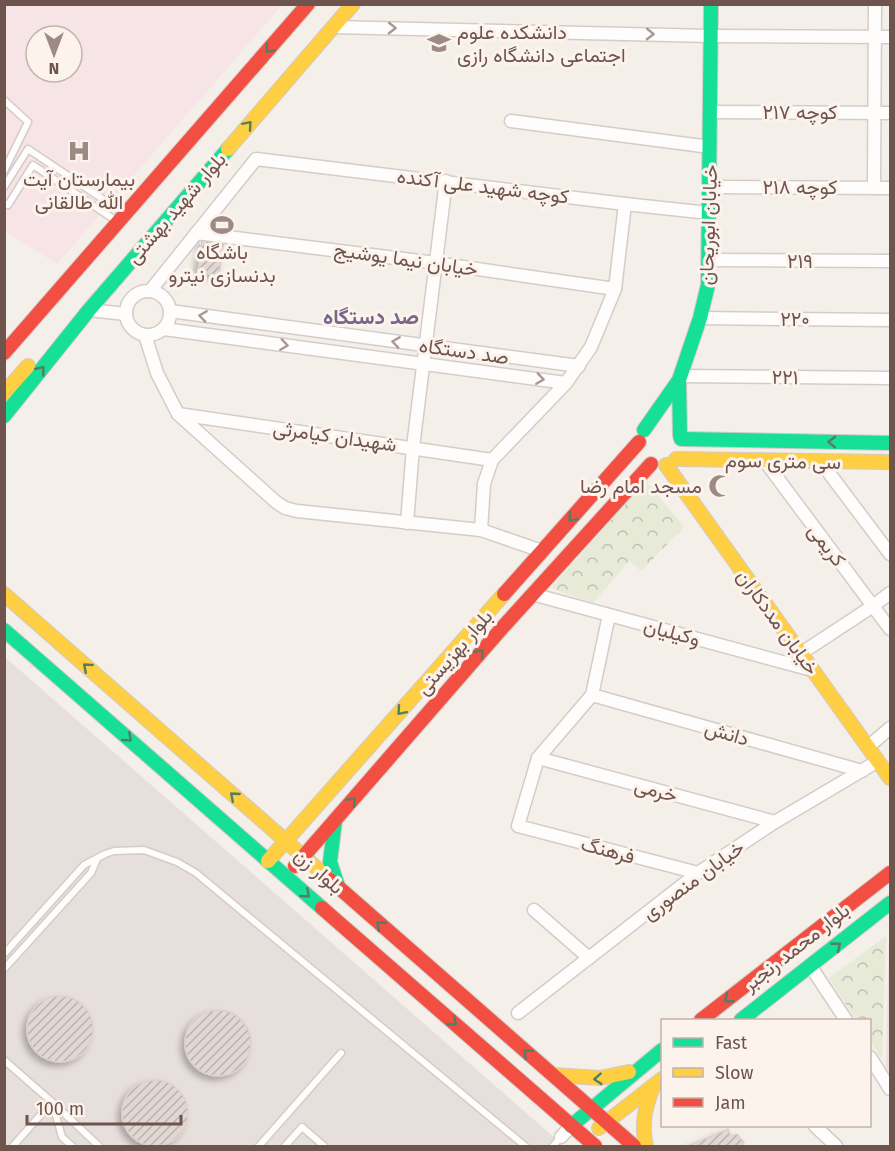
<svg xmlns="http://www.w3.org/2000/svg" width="895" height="1151" viewBox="0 0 895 1151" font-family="'Fira Sans',Vazirmatn,sans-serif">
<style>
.residential{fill:#ede0d9}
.industrial{fill:#e7dfdb}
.medical{fill:#f6e4e6;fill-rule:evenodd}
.park{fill:url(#park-crowns)}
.building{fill:url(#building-hatch);stroke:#ddd1cd;stroke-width:1.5;filter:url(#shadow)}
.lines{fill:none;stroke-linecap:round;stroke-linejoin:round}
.lane-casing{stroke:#d4ccc9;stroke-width:9}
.street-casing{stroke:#d4ccc9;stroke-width:15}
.fast-casing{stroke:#d4cac7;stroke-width:16}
.slow-casing{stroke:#d4cac7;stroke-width:16}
.jam-casing{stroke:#d4cac7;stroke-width:16}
.lane{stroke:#fefdfc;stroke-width:6}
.street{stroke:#fefdfc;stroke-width:12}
.fast{stroke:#16e098;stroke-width:14}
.slow{stroke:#ffcf43;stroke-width:14}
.jam{stroke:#f24e42;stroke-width:14}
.oneway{stroke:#a89894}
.oneway2{stroke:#547e64}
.labels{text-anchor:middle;stroke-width:6;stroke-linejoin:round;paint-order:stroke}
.poi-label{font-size:20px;fill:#6f544e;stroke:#fcf3ec}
.street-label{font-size:20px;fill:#6f544e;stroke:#fcf3ec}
.neighbourhood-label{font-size:21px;font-weight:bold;fill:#78668b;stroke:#fcf3ec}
</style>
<defs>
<pattern id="park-crowns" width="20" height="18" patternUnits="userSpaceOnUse" patternTransform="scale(1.5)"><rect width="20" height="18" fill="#e6ead7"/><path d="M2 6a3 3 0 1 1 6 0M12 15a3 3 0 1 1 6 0" fill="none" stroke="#bfc0b1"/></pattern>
<pattern id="building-hatch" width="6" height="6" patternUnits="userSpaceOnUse" patternTransform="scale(1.5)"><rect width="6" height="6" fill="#e1d7d3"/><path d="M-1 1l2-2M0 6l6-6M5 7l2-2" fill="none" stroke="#bbb1ad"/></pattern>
<filter id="shadow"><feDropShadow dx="-4" dy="4" stdDeviation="3" flood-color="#0004"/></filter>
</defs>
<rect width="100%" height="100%" fill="#f5efea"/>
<path class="residential" d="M890,933V1075L886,1067L889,934Z"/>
<path class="industrial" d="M5,657L564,1146H5Z"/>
<path class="medical" d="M4,5H282L57,264L5,231ZM36,36H72V72H36Z"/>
<g class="park">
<path d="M646,481L684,527L641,571L629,561L593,603L551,588Z"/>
<path d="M886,936L882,1059L870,1040V1020H856L829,978Z"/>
</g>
<g class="building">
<path d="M202,240L224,242L219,275L198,273Z"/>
<circle cx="60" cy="1029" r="33"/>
<circle cx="218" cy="1043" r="33"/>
<circle cx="155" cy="1113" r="33"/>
<path d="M728,1129L731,1136L737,1134L744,1142L742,1146H688Z"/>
</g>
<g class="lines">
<g class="lane-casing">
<g id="lane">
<path d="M4,100L28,122L4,171"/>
<path d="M4,187L28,149L122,212"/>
<path d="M4,203L8,205L33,165L115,220"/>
<path d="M4,954L84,865L105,854L114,851L144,850L177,862L196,873L525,1146"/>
<path d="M4,969L91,873L97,859"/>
<path d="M4,1060L52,1102L62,1137L72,1146"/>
<path d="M13,1146L52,1102L99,1146"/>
<path d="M259,1146L341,1053"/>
<path d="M285,1146L302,1127L324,1146"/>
<path d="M553,1146L561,1137"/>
</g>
</g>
<g class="street-casing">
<g id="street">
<path d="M333,27L711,36L890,37"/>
<path d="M710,112L890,113"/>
<path d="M511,121L710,147"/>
<path d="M710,187L890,188"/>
<path d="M874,188L875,4"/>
<path d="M196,233L436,263L615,289"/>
<path d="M709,260L890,261"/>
<path d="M150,291L256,159L625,204L709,213"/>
<circle cx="148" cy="313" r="22"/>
<path d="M89,310L126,314"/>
<path d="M170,311L579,366"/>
<path d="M700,318L890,320"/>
<path d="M164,329L566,383"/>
<path d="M145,335L157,373L178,414L276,502L285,508L297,511L481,530"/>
<path d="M680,376L890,378"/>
<path d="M178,414L492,460"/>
<path d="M764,460L890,629"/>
<path d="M820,461L890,554"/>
<path d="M407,523L413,447L446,181"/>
<path d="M542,551L481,530L484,484L492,460L566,383L591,347L615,289L625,204"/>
<path d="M532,594L812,670"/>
<path d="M609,615L592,695L538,758L518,826L698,873"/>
<path d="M800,654L873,606L890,593"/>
<path d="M592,695L862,771"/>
<path d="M868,747L890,728"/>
<path d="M538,758L775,822"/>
<path d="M534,910L589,958"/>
<path d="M811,967L846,1020"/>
<path d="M518,1013L698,873L775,822L878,761"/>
<path d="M870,1057L890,1089"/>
<path d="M815,1126L836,1146"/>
<path d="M561,1137L571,1126"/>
</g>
</g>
<g class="fast-casing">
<g id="fast">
<path d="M679,380L680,436"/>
<path d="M4,416L89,310L228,149"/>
<path d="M644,430L679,380L700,318L708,285L711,4"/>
<path d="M681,439L890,443"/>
<path d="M4,630L322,908"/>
<path d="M335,821L330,862L338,886"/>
<path d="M741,1020L890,903"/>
<path d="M571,1126L662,1050"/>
</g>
</g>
<g class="slow-casing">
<g id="slow">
<path d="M228,149L353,4"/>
<path d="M4,393L28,366"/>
<path d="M676,459L890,462"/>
<path d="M666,465L890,778"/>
<path d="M4,594L329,879"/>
<path d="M268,861L504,594"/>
<path d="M553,1075L600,1078L629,1072"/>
<path d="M599,1128L662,1079"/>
<path d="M646,1146C641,1125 645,1107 653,1087"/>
</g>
</g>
<g class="jam-casing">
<g id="jam">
<path d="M4,353L308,4"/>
<path d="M504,594L639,442"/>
<path d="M295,866L502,628L651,464"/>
<path d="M329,879L634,1146"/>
<path d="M322,908L595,1146"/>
<path d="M701,1020L890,873"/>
</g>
</g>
<use href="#lane" class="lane"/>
<use href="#street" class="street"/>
<use href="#fast" class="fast"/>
<use href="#slow" class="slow"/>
<use href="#jam" class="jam"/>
</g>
<defs><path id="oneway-chevron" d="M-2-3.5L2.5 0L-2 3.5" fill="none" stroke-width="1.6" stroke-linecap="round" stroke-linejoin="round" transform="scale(1.5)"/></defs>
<g class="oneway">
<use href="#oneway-chevron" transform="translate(392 28) rotate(1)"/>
<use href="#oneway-chevron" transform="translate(650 34) rotate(1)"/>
<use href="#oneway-chevron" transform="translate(203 316) rotate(-172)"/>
<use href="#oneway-chevron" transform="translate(396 342) rotate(-172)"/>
<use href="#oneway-chevron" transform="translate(284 345) rotate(8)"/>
<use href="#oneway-chevron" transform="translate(540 379) rotate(8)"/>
</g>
<g class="oneway2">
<use href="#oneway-chevron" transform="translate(269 49) rotate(131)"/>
<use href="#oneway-chevron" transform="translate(248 125) rotate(-49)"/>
<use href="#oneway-chevron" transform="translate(41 370) rotate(-51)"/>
<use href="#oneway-chevron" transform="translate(832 442) rotate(-179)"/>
<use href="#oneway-chevron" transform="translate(572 518) rotate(131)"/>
<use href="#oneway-chevron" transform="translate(480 653) rotate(-49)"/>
<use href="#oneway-chevron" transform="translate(87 667) rotate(-139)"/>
<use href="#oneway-chevron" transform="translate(401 711) rotate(131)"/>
<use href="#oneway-chevron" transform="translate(128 738) rotate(41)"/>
<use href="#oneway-chevron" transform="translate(234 796) rotate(-139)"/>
<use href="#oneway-chevron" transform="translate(352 801) rotate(-49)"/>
<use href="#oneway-chevron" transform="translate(306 894) rotate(41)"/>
<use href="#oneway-chevron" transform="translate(380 925) rotate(-139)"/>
<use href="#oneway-chevron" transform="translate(837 946) rotate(-39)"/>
<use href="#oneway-chevron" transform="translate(728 999) rotate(142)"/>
<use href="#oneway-chevron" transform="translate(453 1022) rotate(41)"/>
<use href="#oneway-chevron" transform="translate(527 1053) rotate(-139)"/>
<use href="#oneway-chevron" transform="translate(598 1079) rotate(176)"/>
</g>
<defs>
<g id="university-bare" transform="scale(1.8)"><path d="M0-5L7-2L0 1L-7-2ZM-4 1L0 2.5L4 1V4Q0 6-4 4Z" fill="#9e8a85" stroke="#fcf3ec" stroke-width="2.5" paint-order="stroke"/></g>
<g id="hospital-bare" transform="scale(1.8)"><path d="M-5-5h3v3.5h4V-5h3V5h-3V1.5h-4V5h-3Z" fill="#9e8a85" stroke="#fcf3ec" stroke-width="2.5" paint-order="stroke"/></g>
<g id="stadium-bare" transform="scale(1.8)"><path d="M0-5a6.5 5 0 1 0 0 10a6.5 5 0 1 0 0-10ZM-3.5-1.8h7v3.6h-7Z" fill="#9e8a85" stroke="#fcf3ec" stroke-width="2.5" paint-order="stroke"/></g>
<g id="mosque-bare" transform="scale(1.8)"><path d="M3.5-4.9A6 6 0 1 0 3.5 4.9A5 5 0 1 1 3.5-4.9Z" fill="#9e8a85" stroke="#fcf3ec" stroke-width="2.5" paint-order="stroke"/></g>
</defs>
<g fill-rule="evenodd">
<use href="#university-bare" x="439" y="43"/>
<use href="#hospital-bare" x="79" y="151"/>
<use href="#stadium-bare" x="222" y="225"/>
<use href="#mosque-bare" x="720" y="486"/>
</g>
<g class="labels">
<g class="poi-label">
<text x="457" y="39" text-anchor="start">دانشکده علوم<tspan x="457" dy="23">اجتماعی دانشگاه رازی</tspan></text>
<text x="79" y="186">بیمارستان آیت<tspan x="79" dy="23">الله طالقانی</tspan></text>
<text x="222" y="259">باشگاه<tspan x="222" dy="23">بدنسازی نیترو</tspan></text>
<text x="702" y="493" text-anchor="end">مسجد امام رضا</text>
</g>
<g class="street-label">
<text x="800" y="119">کوچه ۲۱۷</text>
<text transform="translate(483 186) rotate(7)" y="7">کوچه شهید علی آکنده</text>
<text x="800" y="194">کوچه ۲۱۸</text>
<text transform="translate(176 208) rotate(-49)" y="7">بلوار شهید بهشتی</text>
<text transform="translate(708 225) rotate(-88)" y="7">خیابان ابوریحان</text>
<text transform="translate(406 259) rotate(8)" y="7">خیابان نیما یوشیج</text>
<text x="800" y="268">۲۱۹</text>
<text x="795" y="326">۲۲۰</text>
<text transform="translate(464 351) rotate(8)" y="7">صد دستگاه</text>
<text transform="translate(785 377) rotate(1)" y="7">۲۲۱</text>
<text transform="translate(335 436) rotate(8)" y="7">شهیدان کیامرثی</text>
<text transform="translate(783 461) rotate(1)" y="7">سی متری سوم</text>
<text transform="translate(827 545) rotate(53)" y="7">کریمی</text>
<text transform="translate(778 622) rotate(54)" y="7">خیابان مددکاران</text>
<text transform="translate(672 632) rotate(15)" y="7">وکیلیان</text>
<text transform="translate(454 652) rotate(-49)" y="7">بلوار بهزیستی</text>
<text transform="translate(727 733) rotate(16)" y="7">دانش</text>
<text transform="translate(656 790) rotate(15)" y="7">خرمی</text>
<text transform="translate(608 850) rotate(15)" y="7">فرهنگ</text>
<text transform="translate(319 871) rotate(41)" y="7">بلوار زن</text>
<text transform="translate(693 880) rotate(-36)" y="7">خیابان منصوری</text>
<text transform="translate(796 947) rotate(-38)" y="7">بلوار محمد رنجبر</text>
</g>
<g class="neighbourhood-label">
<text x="371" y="324">صد دستگاه</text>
</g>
</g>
<rect width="895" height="1151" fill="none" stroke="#6f544e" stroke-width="12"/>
<rect x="661" y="1019" width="210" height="108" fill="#fcf3ec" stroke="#c4b3ad" stroke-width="1.5"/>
<rect x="673" y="1038" width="30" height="9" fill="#16e098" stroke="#c4b3ad" stroke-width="1.5"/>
<text x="715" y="1049" font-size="18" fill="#6f544e">Fast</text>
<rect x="673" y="1068" width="30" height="9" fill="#ffcf43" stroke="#c4b3ad" stroke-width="1.5"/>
<text x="715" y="1079" font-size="18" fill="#6f544e">Slow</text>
<rect x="673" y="1098" width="30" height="9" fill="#f24e42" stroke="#c4b3ad" stroke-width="1.5"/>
<text x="715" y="1109" font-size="18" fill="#6f544e">Jam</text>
<g transform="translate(54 54) rotate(180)"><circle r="28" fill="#fcf3ec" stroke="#c4b3ad" stroke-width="1.5"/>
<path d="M0-4.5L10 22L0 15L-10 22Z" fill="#9e8a85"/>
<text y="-9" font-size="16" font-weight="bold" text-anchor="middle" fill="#6f544e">N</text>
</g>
<path d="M27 1115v9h154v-9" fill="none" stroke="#6f544e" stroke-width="3"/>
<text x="36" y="1115" font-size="18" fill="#6f544e" stroke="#fcf3ec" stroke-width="4.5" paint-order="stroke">100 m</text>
</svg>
